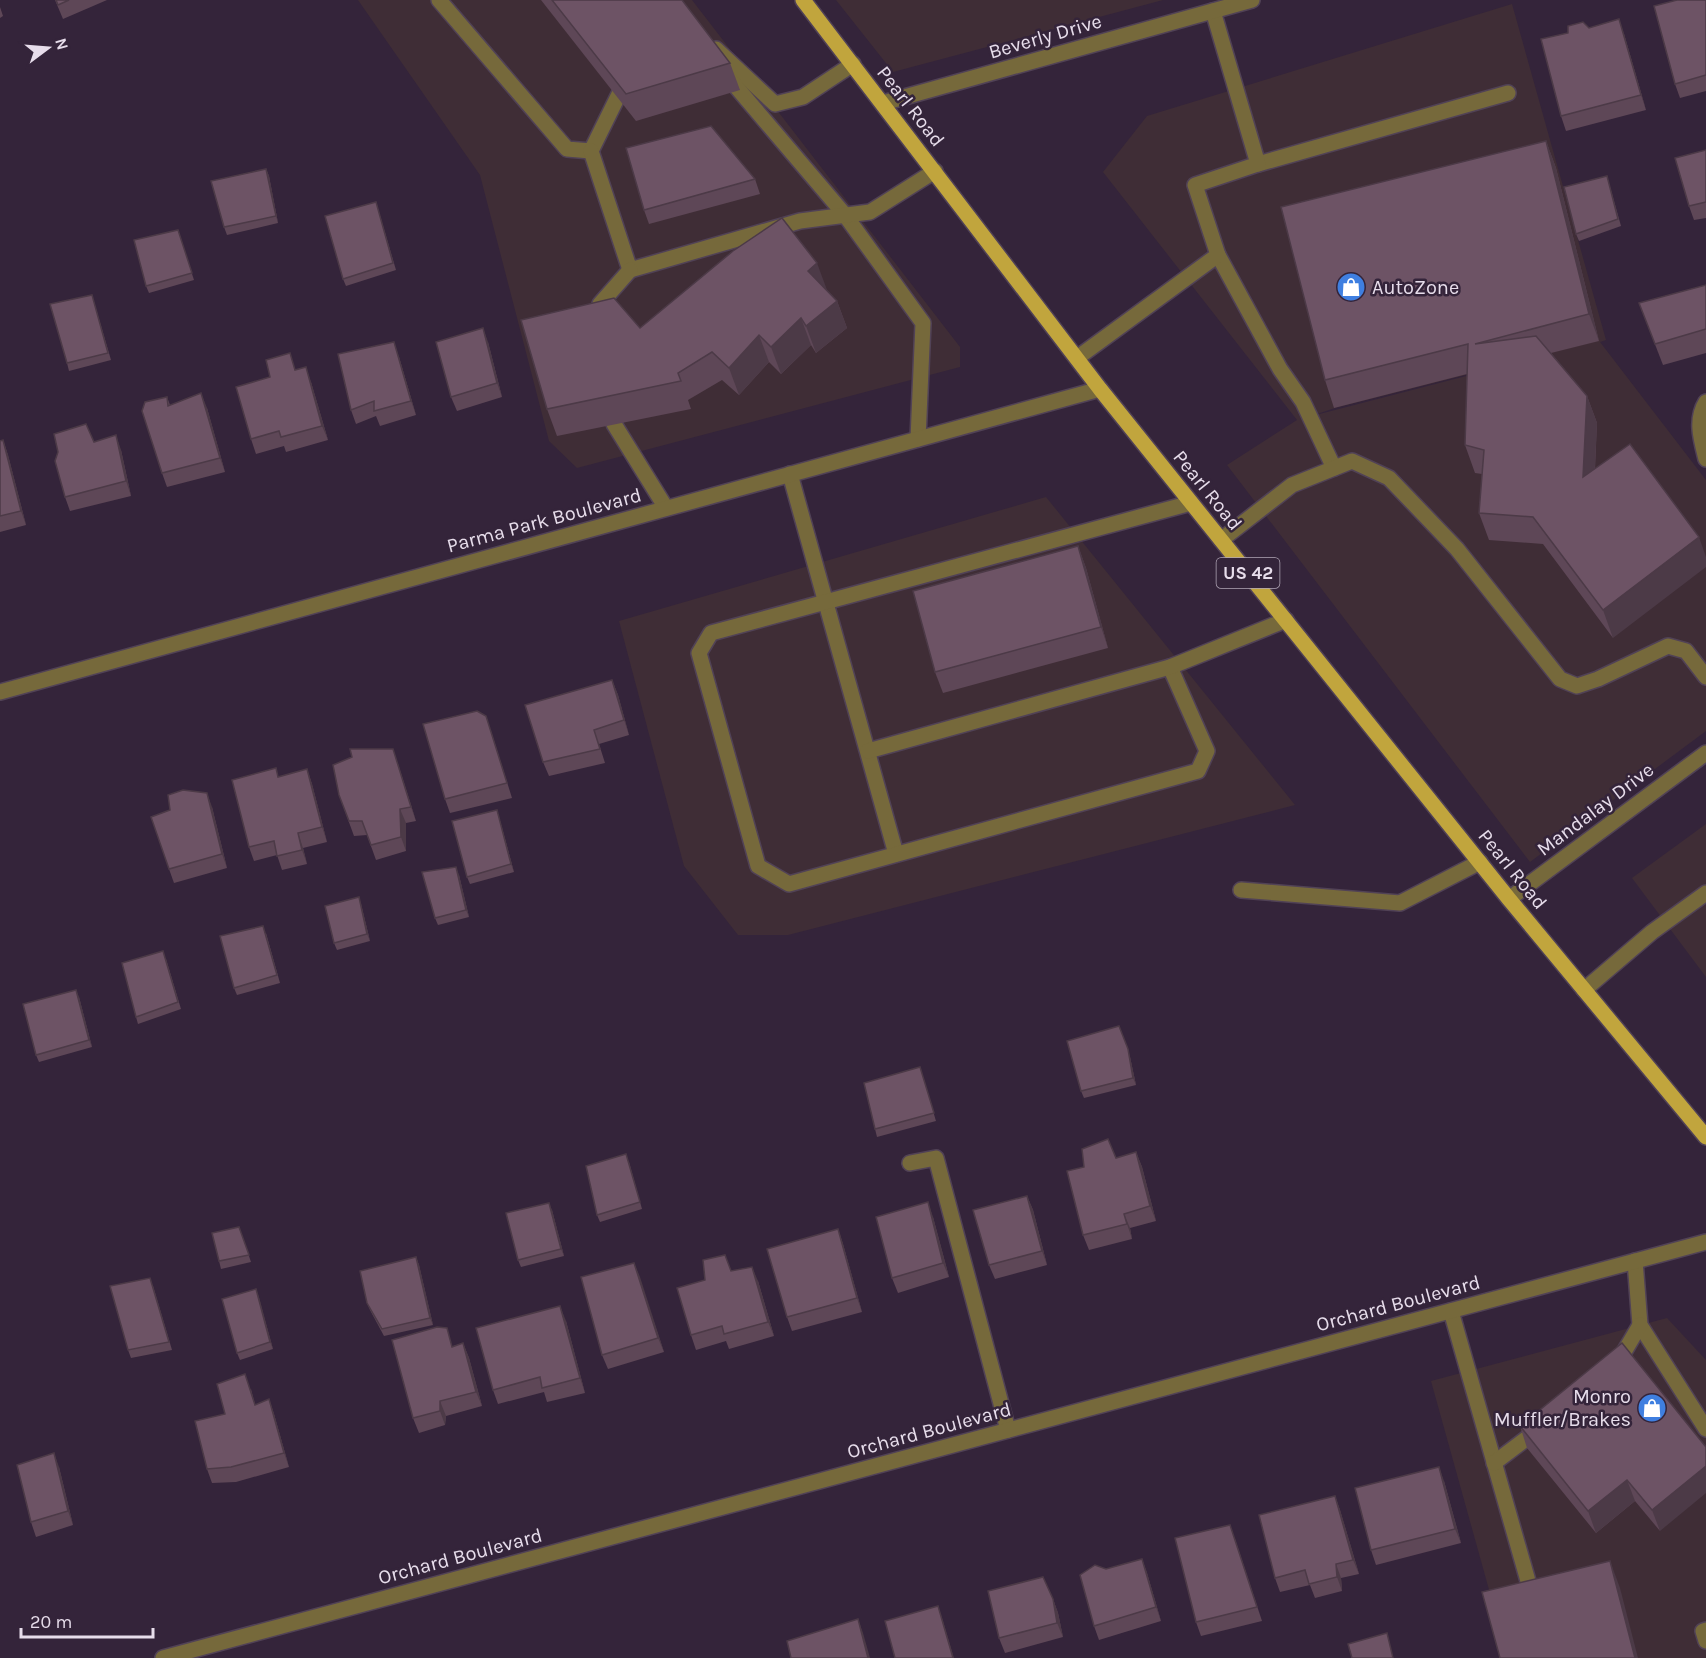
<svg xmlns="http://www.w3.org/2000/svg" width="1706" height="1658" viewBox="0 0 1706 1658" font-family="Karla,sans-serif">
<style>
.commercial{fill:#3f2d36;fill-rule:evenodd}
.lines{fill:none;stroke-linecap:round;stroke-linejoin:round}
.service-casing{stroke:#514256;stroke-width:18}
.minor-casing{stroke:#514256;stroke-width:18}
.primary-casing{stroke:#514256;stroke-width:18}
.service{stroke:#76693b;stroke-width:15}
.minor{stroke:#76693b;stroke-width:15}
.primary{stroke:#c1a53d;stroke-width:15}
.wall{fill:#5e4757}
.shaded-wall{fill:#4c3a47}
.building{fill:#6d5365;stroke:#4c3a47;stroke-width:1.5}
.labels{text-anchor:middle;stroke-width:5;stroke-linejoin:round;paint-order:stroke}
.shield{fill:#34243a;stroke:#b1a6b6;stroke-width:1.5}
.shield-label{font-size:18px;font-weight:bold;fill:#e7ddeb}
.street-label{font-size:20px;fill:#e7ddeb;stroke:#34243a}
.poi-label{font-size:20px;fill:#e7ddeb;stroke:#34243a;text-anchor:start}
</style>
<rect width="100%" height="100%" fill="#34243a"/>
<g class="commercial">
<path d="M358,0H692L960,347V367L577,468L549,441L480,175Z"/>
<path d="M836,0H1163L893,72Z"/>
<path d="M1512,4L1606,340L1600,342L1706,480V731L1530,862L1227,465L1297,420L1103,172L1147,116ZM1497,367V368L1308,417L1335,408Z"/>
<path d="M1046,497L1295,805L788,935H738L684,866L619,621Z"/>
<path d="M1706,824V977L1632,878Z"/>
<path d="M1667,1318L1706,1360V1658H1508L1431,1381Z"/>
</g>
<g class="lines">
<g class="service-casing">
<g id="service">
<path d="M439,0L567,149L591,151L626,80"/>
<path d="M716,49L775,104L803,97L853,64"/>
<path d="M727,76L845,215L923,323L918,439"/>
<path d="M591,151L630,270L800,221L870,212L935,171"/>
<path d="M1258,164L1508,93"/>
<path d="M1218,255L1280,369L1303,402L1334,468"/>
<path d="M596,319L600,304L630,270"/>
<path d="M1077,358L1218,255L1195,185L1258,164L1213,11"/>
<path d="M1706,402C1695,420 1701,439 1706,459"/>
<path d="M614,424L666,508"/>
<path d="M790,474L896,854"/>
<path d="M1221,540L1292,485L1352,461L1389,478L1457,549L1560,679L1577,686L1598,679L1668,646L1686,651L1706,677"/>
<path d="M1170,667L1207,751L1198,771L789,884L758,866L699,653L711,633L1191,503"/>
<path d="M868,751L1170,667L1286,620"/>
<path d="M1241,890L1400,903L1480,862"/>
<path d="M1584,990L1652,932L1706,893"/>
<path d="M910,1163L936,1158L1008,1430"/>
<path d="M1635,1261L1640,1325L1706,1429"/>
<path d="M1451,1311L1530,1588"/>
<path d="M1617,1364L1640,1325"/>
<path d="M1494,1463L1539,1429"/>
<path d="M1706,1630L1703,1631L1706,1641"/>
</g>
</g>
<g class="minor-casing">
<g id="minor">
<path d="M883,103L1252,0"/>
<path d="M0,692L1100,389"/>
<path d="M1509,899L1706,753"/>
<path d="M163,1658L1706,1242"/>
</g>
</g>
<g class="primary-casing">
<path id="primary" d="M803,0L1100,389L1509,899L1706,1137"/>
</g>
<use href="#service" class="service"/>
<use href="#minor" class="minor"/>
<use href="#primary" class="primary"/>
</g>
<g class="wall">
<path d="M55,0H107L63,19Z"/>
<path d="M541,0H682L730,63L740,90L636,121Z"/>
<path d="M1706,0V91L1680,98L1675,84Z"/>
<path d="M0,7L3,16L0,18Z"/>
<path d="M1589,28L1624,34L1646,110L1566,131L1561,116Z"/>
<path d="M1546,141L1556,168L1599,341L1551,353L1587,396L1597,423L1595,469L1613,638L1543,544L1489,540L1479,513L1482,474L1475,473L1465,445L1467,374L1334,408L1325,380Z"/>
<path d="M1706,150V218L1694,220L1689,206Z"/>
<path d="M266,169L269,176L278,223L227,235L224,227Z"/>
<path d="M1607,176L1621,226L1579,241L1576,234Z"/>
<path d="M755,179L760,194L649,224L644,210Z"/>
<path d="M376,202L396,270L346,286L343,279Z"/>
<path d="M178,230L194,280L149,293L146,286Z"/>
<path d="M1706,285V353L1663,365L1639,303Z"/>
<path d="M826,290L837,301L847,328L816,353L811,345L781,374L769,362L739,395L722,380L688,400L691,409L557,436L547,409L640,328Z"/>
<path d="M92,295L111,360L69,371L67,363Z"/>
<path d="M488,342L502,397L457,411L451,397Z"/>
<path d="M399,357L416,415L380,426L376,416L356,424L351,410Z"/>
<path d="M296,370L311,382L328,440L286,452L284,446L256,454L251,439Z"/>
<path d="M167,397L170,405L207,408L225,472L167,487L162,473Z"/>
<path d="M3,440L8,455L26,525L0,532V441Z"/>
<path d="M94,442L121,450L131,496L70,511L65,497Z"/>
<path d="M1078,546L1086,568L1108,648L943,693L935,672Z"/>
<path d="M612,680L618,695L629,735L599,744L605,763L549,776L543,762Z"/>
<path d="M491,731L512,798L450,813L445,799Z"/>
<path d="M398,764L416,821L406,823V851L376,860L367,835L354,836L339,795Z"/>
<path d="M307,769L312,784L327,842L303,848L307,864L282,870L277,855L254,861L249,847L279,777Z"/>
<path d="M212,807L227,868L174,883L169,869Z"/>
<path d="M499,817L514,872L470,884L467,877Z"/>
<path d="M459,875L469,917L438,925L435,918Z"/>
<path d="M361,904L370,941L337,950L334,943Z"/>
<path d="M266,933L280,983L237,995L234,988Z"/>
<path d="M166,959L181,1009L138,1024L136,1017Z"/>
<path d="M79,997L92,1047L39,1062L36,1055Z"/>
<path d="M1130,1057L1136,1085L1084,1098L1081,1091Z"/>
<path d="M922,1075L936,1121L877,1137L875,1129Z"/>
<path d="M1136,1152L1142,1167L1156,1221L1130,1228L1132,1239L1089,1250L1083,1235L1116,1158Z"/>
<path d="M629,1162L642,1209L600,1222L597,1215Z"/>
<path d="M1027,1196L1033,1210L1047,1265L995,1279L989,1265Z"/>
<path d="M552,1210L564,1256L521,1267L518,1260Z"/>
<path d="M933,1217L949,1277L898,1293L892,1278Z"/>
<path d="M239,1227L251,1262L221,1269L219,1261Z"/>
<path d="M838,1229L843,1244L862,1312L792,1331L787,1317Z"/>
<path d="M416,1257L419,1265L433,1325L384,1336L370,1310L367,1303Z"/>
<path d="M634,1263L664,1352L608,1369L602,1355Z"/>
<path d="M731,1271L758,1281L774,1336L729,1349L726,1341L696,1350L691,1335Z"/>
<path d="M153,1286L172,1350L131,1358L128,1350Z"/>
<path d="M256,1289L273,1349L240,1360L237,1353Z"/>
<path d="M566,1321L585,1393L547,1402L544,1392L498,1404L493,1390Z"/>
<path d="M463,1343L469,1358L482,1406L446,1416L445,1425L419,1433L413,1418L453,1346Z"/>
<path d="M1622,1343L1660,1531L1635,1501L1596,1533L1527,1448L1520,1426Z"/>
<path d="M251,1389L255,1405L269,1399L274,1414L289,1467L236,1482L212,1483L207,1469L225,1414Z"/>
<path d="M59,1467L73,1525L36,1537L31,1522Z"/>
<path d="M1444,1481L1461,1543L1376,1565L1371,1550Z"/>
<path d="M1335,1496L1340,1510L1359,1574L1341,1578L1342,1591L1315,1598L1310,1585L1280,1592L1275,1578Z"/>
<path d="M1235,1539L1262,1621L1201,1636L1196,1622Z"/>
<path d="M1142,1559L1147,1573L1161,1621L1099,1640L1094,1626L1106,1569Z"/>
<path d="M1053,1599L1058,1613L1063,1637L1005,1653L999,1638Z"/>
</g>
<g class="shaded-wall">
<path d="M1619,19L1624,34L1646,110L1641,95Z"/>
<path d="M1546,141L1556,168L1599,341L1589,314Z"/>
<path d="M266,169L269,176L278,223L276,216Z"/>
<path d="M817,263L827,290L808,271Z"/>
<path d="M837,301L847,328L816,353L806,326Z"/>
<path d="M801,318L811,345L781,374L771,347Z"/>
<path d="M483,328L488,342L502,397L497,383Z"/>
<path d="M759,335L769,362L739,395L729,368Z"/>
<path d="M394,342L399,357L416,415L411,401Z"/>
<path d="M306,367L311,382L328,440L322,426Z"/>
<path d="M201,393L207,408L225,472L220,458Z"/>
<path d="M1587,396L1597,423L1593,504L1583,477Z"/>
<path d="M116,435L121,450L131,496L126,481Z"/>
<path d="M3,440L8,455L26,525L21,511Z"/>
<path d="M1699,537L1706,557V567L1613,638L1603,610Z"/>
<path d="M1078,546L1086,568L1108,648L1101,627Z"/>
<path d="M612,680L618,695L629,735L624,720Z"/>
<path d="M393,749L398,764L416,821L411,807Z"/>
<path d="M307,769L312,784L327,842L322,827Z"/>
<path d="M207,793L212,807L227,868L222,854Z"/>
<path d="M400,809L406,823V851L401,837Z"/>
<path d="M497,810L499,817L514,872L511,864Z"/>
<path d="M298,833L303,848L307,864L302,850Z"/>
<path d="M456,867L459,875L469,917L466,910Z"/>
<path d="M359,897L361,904L370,941L367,934Z"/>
<path d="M76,990L79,997L92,1047L89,1040Z"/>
<path d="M1128,1049L1130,1057L1136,1085L1133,1078Z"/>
<path d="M1136,1152L1142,1167L1156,1221L1150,1206Z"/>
<path d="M1027,1196L1033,1210L1047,1265L1042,1251Z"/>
<path d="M928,1202L933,1217L949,1277L943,1263Z"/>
<path d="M549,1203L552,1210L564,1256L561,1249Z"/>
<path d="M1124,1214L1130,1228L1132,1239L1127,1224Z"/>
<path d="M838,1229L843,1244L862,1312L857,1298Z"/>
<path d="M416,1257L419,1265L433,1325L430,1318Z"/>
<path d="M634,1263L640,1277L664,1352L658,1338Z"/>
<path d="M752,1267L758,1281L774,1336L768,1322Z"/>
<path d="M256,1289L259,1297L273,1349L270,1342Z"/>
<path d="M560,1306L566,1321L585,1393L580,1378Z"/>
<path d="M463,1343L469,1358L482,1406L476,1392Z"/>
<path d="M269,1399L274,1414L289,1467L284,1453Z"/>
<path d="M440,1401L446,1416L445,1425L440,1411Z"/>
<path d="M54,1453L59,1467L73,1525L68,1511Z"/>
<path d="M1706,1466V1493L1660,1531L1652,1510Z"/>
<path d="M1439,1467L1444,1481L1461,1543L1455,1529Z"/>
<path d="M1627,1480L1635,1501L1596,1533L1588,1511Z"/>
<path d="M1335,1496L1340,1510L1359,1574L1353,1560Z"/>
<path d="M1142,1559L1147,1573L1161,1621L1156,1607Z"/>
<path d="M1610,1561L1620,1588L1638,1658H1635Z"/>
<path d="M1336,1564L1341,1578L1342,1591L1337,1577Z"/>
<path d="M1053,1599L1058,1613L1063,1637L1057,1623Z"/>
<path d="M938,1606L943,1621L954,1658H953Z"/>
<path d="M858,1619L863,1633L870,1658H868Z"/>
</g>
<g class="building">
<path d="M56,0H69L58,5Z"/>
<path d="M552,0H682L730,63L626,94Z"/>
<path d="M1677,0H1706V75L1675,84L1654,6Z"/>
<path d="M1619,19L1641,95L1561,116L1541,39L1568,33V26L1583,22L1589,28Z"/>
<path d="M711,126L755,179L644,210L626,148Z"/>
<path d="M1546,141L1589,314L1475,344L1536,336L1587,396L1583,477L1630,444L1699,537L1603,610L1533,517L1479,513L1484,450L1465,445L1468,344L1325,380L1281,207Z"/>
<path d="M1706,150V202L1689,206L1675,158Z"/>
<path d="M266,169L276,216L224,227L211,181Z"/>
<path d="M1607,176L1618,219L1576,234L1564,187Z"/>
<path d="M376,202L393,263L343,279L325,216Z"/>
<path d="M782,218L817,263L808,271L837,301L806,326L801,318L771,347L759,335L729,368L712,352L678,373L681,381L547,409L521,320L614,298L640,328L733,251Z"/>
<path d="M178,230L192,273L146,286L134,240Z"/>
<path d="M1706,285V329L1655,344L1639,303Z"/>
<path d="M92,295L108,353L67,363L50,304Z"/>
<path d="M483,328L497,383L451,397L436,342Z"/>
<path d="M394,342L411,401L374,411V401L351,410L338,354Z"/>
<path d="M290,353L295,370L306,367L322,426L281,437L279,431L251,439L236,387L270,377L266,360Z"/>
<path d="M201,393L220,458L162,473L142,411L145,402L167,397L168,406Z"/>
<path d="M86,424L94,442L116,435L126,481L65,497L55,461L58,452L54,434Z"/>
<path d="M3,440L21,511L0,516V441Z"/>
<path d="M1078,546L1101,627L935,672L913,591Z"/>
<path d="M612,680L624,720L594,730L600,749L543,762L525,705Z"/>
<path d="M477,711L486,716L507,783L445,799L423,724Z"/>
<path d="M350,749H393L411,807L400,809L401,837L371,845L362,821H349L339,795L333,765L352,757Z"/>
<path d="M276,768L278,777L307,769L322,827L298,833L302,850L277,856L274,841L249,847L232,780Z"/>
<path d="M183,790L207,793L222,854L169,869L151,817L170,810L168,795Z"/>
<path d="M497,810L511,864L467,877L452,821Z"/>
<path d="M456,867L466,910L435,918L422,872Z"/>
<path d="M359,897L367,934L334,943L325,906Z"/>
<path d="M263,926L277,975L234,988L220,936Z"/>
<path d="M163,951L178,1002L136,1017L122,963Z"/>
<path d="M76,990L89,1040L36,1055L23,1004Z"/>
<path d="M1119,1026L1128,1049L1133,1078L1081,1091L1067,1041Z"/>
<path d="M920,1067L934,1113L875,1129L864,1083Z"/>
<path d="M1108,1139L1116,1158L1136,1152L1150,1206L1124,1214L1127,1224L1083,1235L1067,1171L1084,1167L1082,1149Z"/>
<path d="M626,1154L640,1202L597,1215L586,1166Z"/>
<path d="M1027,1196L1042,1251L989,1265L973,1210Z"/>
<path d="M928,1202L943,1263L892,1278L876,1217Z"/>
<path d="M549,1203L561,1249L518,1260L506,1213Z"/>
<path d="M239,1227L249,1255L219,1261L212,1233Z"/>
<path d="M838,1229L857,1298L787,1317L767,1249Z"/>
<path d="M725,1255L731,1271L752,1267L768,1322L724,1334L722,1326L691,1335L677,1288L705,1280L703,1260Z"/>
<path d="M416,1257L430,1318L382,1329L367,1303L360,1271Z"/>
<path d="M634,1263L658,1338L602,1355L581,1277Z"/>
<path d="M150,1278L169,1342L128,1350L110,1286Z"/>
<path d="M256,1289L270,1342L237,1353L222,1299Z"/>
<path d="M560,1306L580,1378L542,1388L540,1377L493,1390L476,1328Z"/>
<path d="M437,1327L447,1328L452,1347L463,1343L476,1392L440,1401V1411L413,1418L392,1340Z"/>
<path d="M1622,1343L1706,1447V1466L1652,1510L1627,1480L1588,1511L1520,1426Z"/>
<path d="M245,1374L255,1405L269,1399L284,1453L231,1467L207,1469L195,1421L225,1414L217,1384Z"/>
<path d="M54,1453L68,1511L31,1522L17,1465Z"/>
<path d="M1439,1467L1455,1529L1371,1550L1355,1488Z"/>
<path d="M1335,1496L1353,1560L1336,1564L1337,1577L1309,1584L1305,1570L1275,1578L1259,1515Z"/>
<path d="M1230,1525L1257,1607L1196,1622L1175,1538Z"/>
<path d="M1142,1559L1156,1607L1094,1626L1080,1575L1095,1565L1106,1569Z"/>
<path d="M1610,1561L1635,1658H1500L1482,1592Z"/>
<path d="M1043,1577L1053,1599L1057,1623L999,1638L988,1591Z"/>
<path d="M938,1606L953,1658H895L885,1621Z"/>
<path d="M858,1619L868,1658H791L787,1641Z"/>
<path d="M1387,1633L1393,1658H1352L1348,1644Z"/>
</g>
<defs>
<g id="shop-disc" transform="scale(1.5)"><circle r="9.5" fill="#3f7fe0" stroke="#34243a"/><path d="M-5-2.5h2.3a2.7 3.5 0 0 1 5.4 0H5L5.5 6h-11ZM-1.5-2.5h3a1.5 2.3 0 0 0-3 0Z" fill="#fff"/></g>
</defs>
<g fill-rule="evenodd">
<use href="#shop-disc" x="1351" y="287"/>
<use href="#shop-disc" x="1652" y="1408"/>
</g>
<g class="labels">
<rect class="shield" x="1216.5" y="558" width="63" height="30" rx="4.5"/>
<g class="shield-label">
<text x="1248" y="579">US 42</text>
</g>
<g class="street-label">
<text transform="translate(1045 36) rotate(-16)" y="7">Beverly Drive</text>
<text transform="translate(911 106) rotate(52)" y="7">Pearl Road</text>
<text transform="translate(1208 490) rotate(51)" y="7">Pearl Road</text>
<text transform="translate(544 520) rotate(-15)" y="7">Parma Park Boulevard</text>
<text transform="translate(1595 809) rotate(-37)" y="7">Mandalay Drive</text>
<text transform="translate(1513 869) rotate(51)" y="7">Pearl Road</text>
<text transform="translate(1398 1303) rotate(-15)" y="7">Orchard Boulevard</text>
<text transform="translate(929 1430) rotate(-15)" y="7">Orchard Boulevard</text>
<text transform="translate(460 1556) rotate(-15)" y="7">Orchard Boulevard</text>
</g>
<g class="poi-label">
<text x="1372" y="294">AutoZone</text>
<text x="1631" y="1403" text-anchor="end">Monro<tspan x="1631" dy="23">Muffler/Brakes</tspan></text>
</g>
</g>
<g transform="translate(48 48) rotate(74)" stroke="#34243a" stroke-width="4.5" paint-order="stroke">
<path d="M0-4.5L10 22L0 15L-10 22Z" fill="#e7ddeb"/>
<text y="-9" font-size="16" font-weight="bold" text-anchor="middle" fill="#e7ddeb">N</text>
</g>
<path d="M21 1628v9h132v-9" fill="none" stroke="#e7ddeb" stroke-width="3"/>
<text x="30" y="1628" font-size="18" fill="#e7ddeb" stroke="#34243a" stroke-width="4.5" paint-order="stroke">20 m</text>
</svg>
